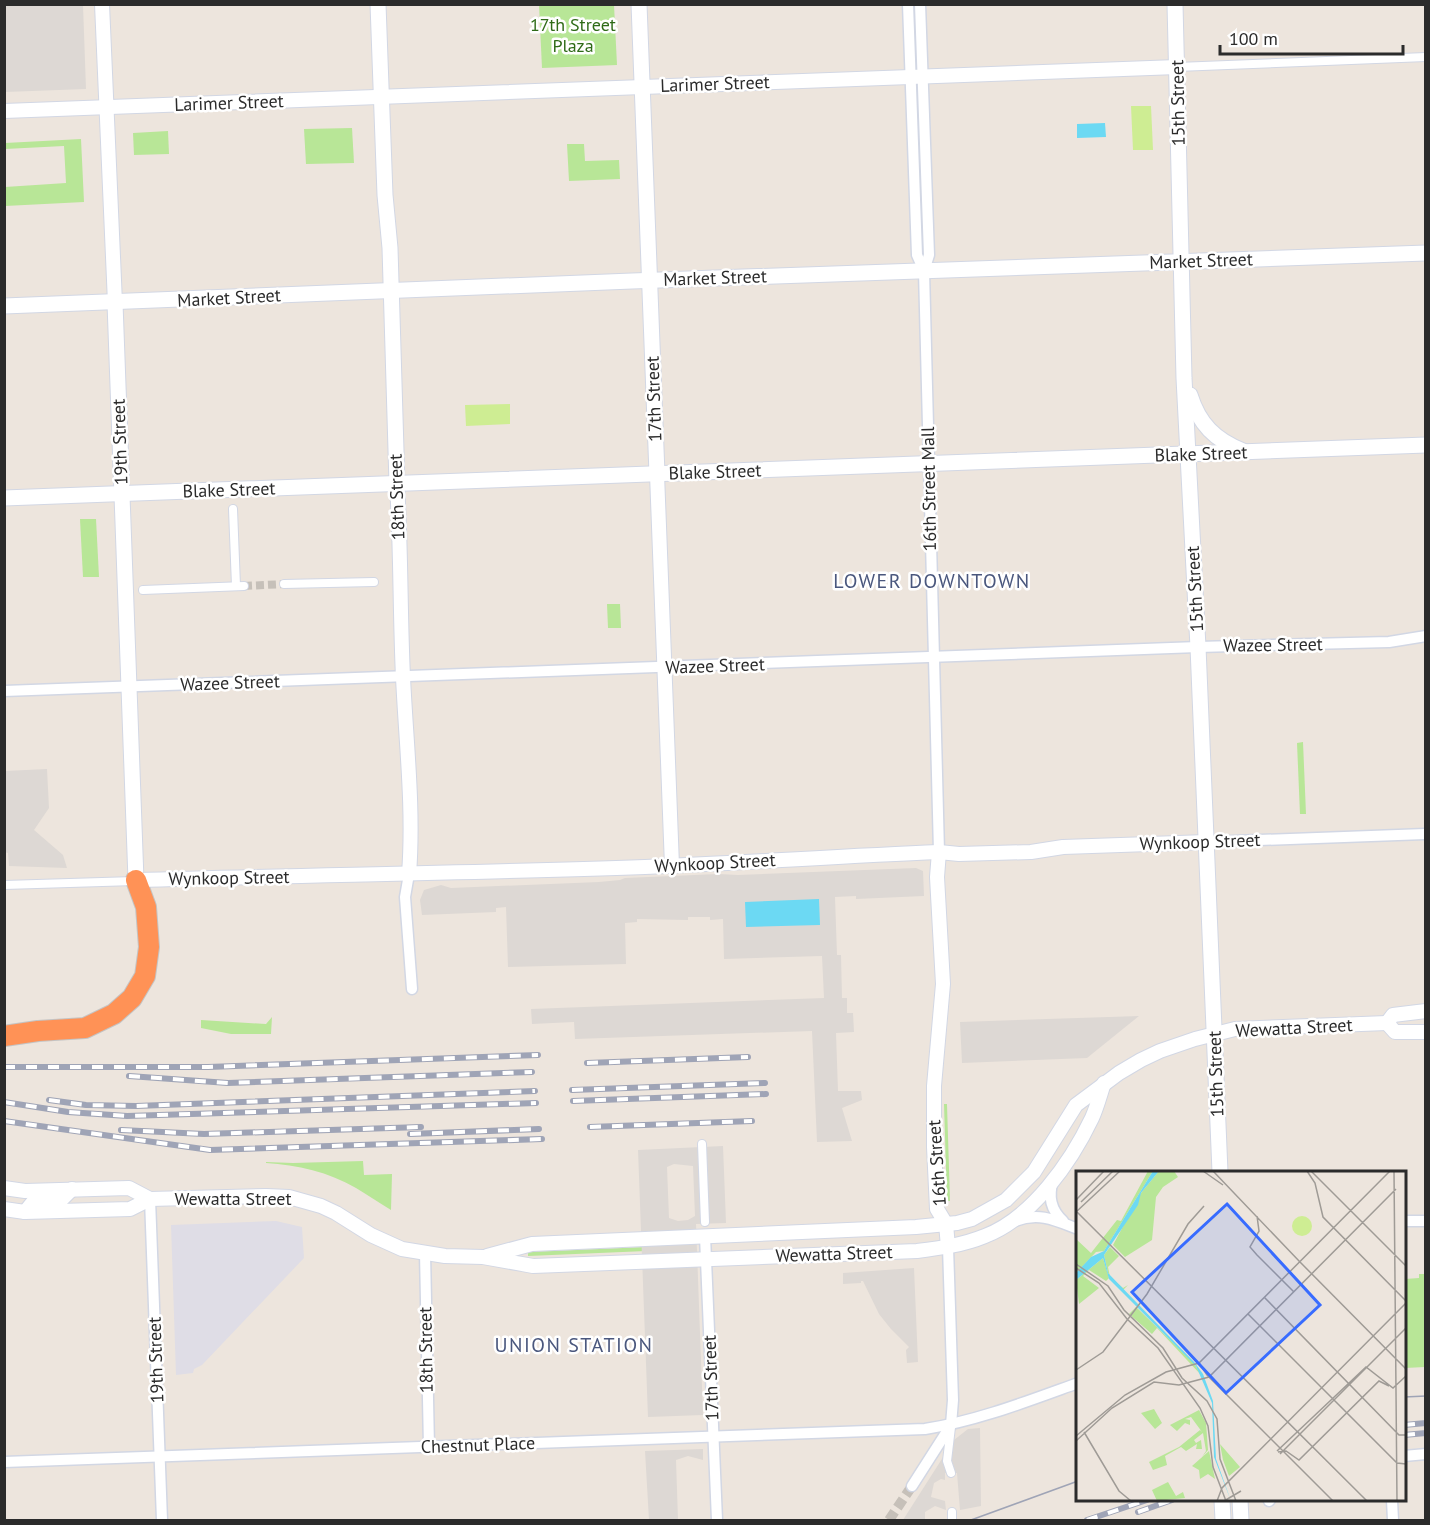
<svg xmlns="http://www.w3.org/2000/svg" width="1430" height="1525" viewBox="0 0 1430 1525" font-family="'PT Sans',sans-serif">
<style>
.industrial{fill:#dfdde6}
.green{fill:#b8e697}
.pitch{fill:#ceed93}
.plaza{fill:#ddd8d4;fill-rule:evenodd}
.water{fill:#6cd9f3}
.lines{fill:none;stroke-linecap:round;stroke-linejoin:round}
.pedestrian-tunnel{stroke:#c6c0b9;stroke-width:8;stroke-dasharray:8 4;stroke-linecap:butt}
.minor-tunnel{stroke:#c6c0b9;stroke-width:10;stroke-dasharray:10 5;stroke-linecap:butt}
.pedestrian-casing{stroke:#d2d7e4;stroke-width:10}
.minor-casing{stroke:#d2d7e4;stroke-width:13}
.tertiary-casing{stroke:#d2d7e4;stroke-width:16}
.secondary-casing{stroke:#d2d7e4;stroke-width:17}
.motorway-casing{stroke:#c4c4c4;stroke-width:22}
.pedestrian{stroke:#fff;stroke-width:8}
.minor{stroke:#fff;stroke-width:10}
.tertiary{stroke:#fff;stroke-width:14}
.secondary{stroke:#fff;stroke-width:15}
.motorway{stroke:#ff9256;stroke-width:20}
.tram{stroke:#9fa4b6;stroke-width:1.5}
.rail-casing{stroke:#9fa4b6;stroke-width:6}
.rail{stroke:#fff;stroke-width:4;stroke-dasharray:11;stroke-linecap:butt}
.labels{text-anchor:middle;stroke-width:5;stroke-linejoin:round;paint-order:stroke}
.park-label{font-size:18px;fill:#2f6b18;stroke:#fff}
.street-label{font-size:18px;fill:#2b2b2b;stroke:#fff}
.neighbourhood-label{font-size:20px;letter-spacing:1.5px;fill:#4a577d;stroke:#fff}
.inset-road{fill:none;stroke:#9f9b96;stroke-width:1.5}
.view{fill:#386cff;fill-opacity:0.15;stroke:#386cff;stroke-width:3}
.inset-edge{fill:none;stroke:#2b2b2b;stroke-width:3}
</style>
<rect width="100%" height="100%" fill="#ede5dd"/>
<path class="industrial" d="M276,1221L302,1227L304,1258L202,1365L194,1369L193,1373L176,1375L171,1225Z"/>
<g class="green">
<path d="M539,5H614L617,65L542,68Z"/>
<path d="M352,128L354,163L306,164L304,129Z"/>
<path d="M168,131L169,154L134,155L133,133Z"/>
<path d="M81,139L84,202L5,206V187L66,183L64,146L5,149V143Z"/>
<path d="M567,144H584L585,161L619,160L620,179L569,181Z"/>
<path d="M80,519H96L99,577H83Z"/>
<path d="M607,604H620L621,628H608Z"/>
<path d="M1303,742L1306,814H1300L1297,743Z"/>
<path d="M272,1017L271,1034H231L201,1028V1020L266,1024Z"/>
<path d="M944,1104H947L950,1201H947Z"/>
<path d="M363,1161L364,1175L392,1174L391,1210C379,1203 368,1195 356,1188C329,1172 297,1165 266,1163V1162L293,1163Z"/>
<path d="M670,1246V1250L528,1256V1252Z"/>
<path d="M1419,1274H1425V1367L1405,1368V1279L1419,1278Z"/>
</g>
<g class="pitch">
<path d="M1131,106H1151L1153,150H1133Z"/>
<path d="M510,404V424L466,426L465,405Z"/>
</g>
<g class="plaza">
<path d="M4,5H83L86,89L5,92Z"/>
<path d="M47,769L49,808L34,830L63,855L67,868L9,866L8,853L4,852L5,771Z"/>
<path d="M916,868L923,871L924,896L856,899V896L835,897L837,955H841L842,998H847V1013H853L854,1032L836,1033L838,1091H861L862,1100L842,1108L852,1141L817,1142L812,1031L575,1039L574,1022L532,1024L531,1009L824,998L822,956L724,959L723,919L710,920V917H688V920L637,919V922L625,923L626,964L508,967L506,907L496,908V912L422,915L420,900L424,890L441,885L451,888L599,882L620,880L625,878L718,874L738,875Z"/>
<path d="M1139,1016L1087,1058L962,1063L960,1022Z"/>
<path d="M723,1146L726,1223L696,1224L703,1415L648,1417L638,1150ZM674,1164L693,1166L695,1216L688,1220L678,1221L669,1218L667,1167Z"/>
<path d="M914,1268L918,1362L907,1363L906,1350L909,1347L891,1329L879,1314L863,1281H861V1283L843,1284V1273Z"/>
<path d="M980,1428L981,1506L960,1510L957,1473H945V1480L941,1479L934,1483L931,1497L945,1501L946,1510L935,1506L925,1512V1520H903L954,1440L968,1429Z"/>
<path d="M703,1449V1460L688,1456L676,1460L678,1520H649L645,1451Z"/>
</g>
<g class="water">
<path d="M1105,123L1106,137L1077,138V124Z"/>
<path d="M819,899L820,925L746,927L745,902Z"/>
</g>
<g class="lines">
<path class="pedestrian-tunnel" d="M244,586L284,584"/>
<path class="minor-tunnel" d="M889,1520L912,1486"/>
<g class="pedestrian-casing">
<g id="pedestrian">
<path d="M1177,67L1426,57"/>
<path d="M233,509L236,586"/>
<path d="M284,584L374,582"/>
<path d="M143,590L244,586"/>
<path d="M4,885L135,881"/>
<path d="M702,1144L705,1222"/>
<path d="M951,1427L947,1461L951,1473"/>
<path d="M952,1512V1520"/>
</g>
</g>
<g class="minor-casing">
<g id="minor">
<path d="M908,4L917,255L924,271"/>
<path d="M920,4L929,255L924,271L939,852"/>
<path d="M4,691L1198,647L1389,642L1426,636"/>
<path d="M1207,842L1425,834"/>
<path d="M409,874L405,897L412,989"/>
<path d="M1053,1181C1048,1196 1051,1210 1063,1221"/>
<path d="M150,1199L162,1520"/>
<path d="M1015,1221C1039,1212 1055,1220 1078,1229"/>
<path d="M1404,1221H1426"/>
<path d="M705,1236L717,1520"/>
<path d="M425,1253L429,1447"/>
<path d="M1404,1456L1426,1454"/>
<path d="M4,1462L925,1429C977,1421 1028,1401 1078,1383"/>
<path d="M912,1486L951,1425L953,1400L948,1247"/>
<path d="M1392,1500L1393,1520"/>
<path d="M1269,1501L1270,1500"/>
</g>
</g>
<g class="tertiary-casing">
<g id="tertiary">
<path d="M102,4L115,303"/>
<path d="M4,111L1177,67"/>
<path d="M657,474L672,866"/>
<path d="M397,484C401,548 400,613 403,677C406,742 414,809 409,874"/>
<path d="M939,852L937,877L943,984L934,1086V1147L937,1209L946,1224L948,1247"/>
<path d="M136,880C306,875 475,873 645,867C743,863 841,856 939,852L959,854L1031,852L1063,847L1207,842"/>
<path d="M1387,1023L1393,1015L1426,1011"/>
<path d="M1387,1023L1395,1032H1426"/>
<path d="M4,1188L25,1191L129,1188L150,1199"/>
<path d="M4,1209L25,1212L130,1209L150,1199L266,1196L289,1197L321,1206L336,1213L371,1235L402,1249L445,1256L483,1257L533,1266L917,1251C941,1248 963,1245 985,1236C1032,1218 1071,1162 1092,1118C1097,1107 1100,1095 1104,1083"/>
<path d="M25,1212L33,1202H59L72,1189"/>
<path d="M487,1256L532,1244L916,1227L957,1223L972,1219L1006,1200L1034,1172L1076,1105L1119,1073L1141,1060L1160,1051L1195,1039L1235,1029L1387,1023"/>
</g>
</g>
<g class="secondary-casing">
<g id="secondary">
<path d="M378,4L385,195L390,248L397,484"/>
<path d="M639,4L657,474"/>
<path d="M1175,4L1184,378L1198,647L1220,1172"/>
<path d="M115,303L136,880"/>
<path d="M4,306L632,281L1426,253"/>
<path d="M1190,395C1199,424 1215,440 1243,451"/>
<path d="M4,498L1426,445"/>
<path d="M1222,1500L1223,1520"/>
<path d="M1240,1500L1241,1520"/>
</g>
</g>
<g class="motorway-casing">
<path id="motorway" d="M4,1036L38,1031L85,1028L114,1014L132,998L145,976L149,947L146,907L136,880"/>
</g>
<use href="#pedestrian" class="pedestrian"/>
<use href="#minor" class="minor"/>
<use href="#tertiary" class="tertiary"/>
<use href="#secondary" class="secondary"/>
<use href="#motorway" class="motorway"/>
<g class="tram">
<path d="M1404,1397L1426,1396"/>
<path d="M971,1520L1078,1481"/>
</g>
<g class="rail-casing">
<g id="rail">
<path d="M587,1063L748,1057"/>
<path d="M4,1067H208L538,1055"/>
<path d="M129,1076L228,1083L532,1072"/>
<path d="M572,1090L765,1083"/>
<path d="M49,1100L86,1105L136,1106L535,1091"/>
<path d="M573,1101L766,1094"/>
<path d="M4,1102L68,1112L127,1116L536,1103"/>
<path d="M4,1121L210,1150L542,1139"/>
<path d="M590,1127L752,1121"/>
<path d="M121,1130L204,1134L421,1127"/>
<path d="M410,1134L539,1129"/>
<path d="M1404,1425L1426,1423"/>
<path d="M1404,1435L1426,1433"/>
<path d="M1138,1512L1172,1500"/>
<path d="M1087,1520L1147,1500"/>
</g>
</g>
<use href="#rail" class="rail"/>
</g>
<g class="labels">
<g class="park-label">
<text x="573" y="31">17th Street<tspan x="573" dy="21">Plaza</tspan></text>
</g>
<g class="street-label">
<text transform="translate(715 84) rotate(-2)" y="6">Larimer Street</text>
<text transform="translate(229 103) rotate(-2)" y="6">Larimer Street</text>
<text transform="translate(1178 103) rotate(-91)" y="6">15th Street</text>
<text transform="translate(1201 261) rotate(-2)" y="6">Market Street</text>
<text transform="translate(715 278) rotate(-2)" y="6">Market Street</text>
<text transform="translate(229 298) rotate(-3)" y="6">Market Street</text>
<text transform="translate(654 399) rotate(-92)" y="6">17th Street</text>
<text transform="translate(120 442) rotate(-92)" y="6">19th Street</text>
<text transform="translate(1201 454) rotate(-2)" y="6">Blake Street</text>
<text transform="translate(715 472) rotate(-2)" y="6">Blake Street</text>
<text transform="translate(929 489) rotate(-91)" y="6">16th Street Mall</text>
<text transform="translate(229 490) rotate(-2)" y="6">Blake Street</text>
<text transform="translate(397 497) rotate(-92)" y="6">18th Street</text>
<text transform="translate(1195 589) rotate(-93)" y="6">15th Street</text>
<text transform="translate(1273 645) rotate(-1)" y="6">Wazee Street</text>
<text transform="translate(715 666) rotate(-2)" y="6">Wazee Street</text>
<text transform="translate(230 683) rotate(-2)" y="6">Wazee Street</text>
<text transform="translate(1200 842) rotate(-2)" y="6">Wynkoop Street</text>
<text transform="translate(715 863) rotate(-3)" y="6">Wynkoop Street</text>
<text transform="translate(229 878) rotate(-1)" y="6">Wynkoop Street</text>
<text transform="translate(1294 1028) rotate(-3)" y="6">Wewatta Street</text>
<text transform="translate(1216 1074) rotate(-92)" y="6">15th Street</text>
<text transform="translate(937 1163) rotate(-94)" y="6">16th Street</text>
<text x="233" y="1205">Wewatta Street</text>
<text transform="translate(834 1254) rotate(-2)" y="6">Wewatta Street</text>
<text transform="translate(426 1350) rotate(-91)" y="6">18th Street</text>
<text transform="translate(156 1360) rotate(-92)" y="6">19th Street</text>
<text transform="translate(711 1378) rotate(-92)" y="6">17th Street</text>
<text transform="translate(478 1445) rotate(-2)" y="6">Chestnut Place</text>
</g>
<g class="neighbourhood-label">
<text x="932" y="588">LOWER DOWNTOWN</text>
<text x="574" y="1352">UNION STATION</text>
</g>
</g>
<g transform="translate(1076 1171)">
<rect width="330" height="330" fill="#ede5dd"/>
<path d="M72,0H77L28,80L20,81L0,102V68L15,82L41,49L45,50ZM83,0H98L102,6L87,16L80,26L76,69L49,86L37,74L65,22ZM34,76L43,85L32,96L34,106L47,117L52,114L47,119L36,109L32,102L28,84ZM27,87L33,107L30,110L13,99L7,105L23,117L3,133L0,109ZM60,136L118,192L125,204L81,157L76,163L53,143ZM78,238L86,252L79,258L65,242ZM123,239L130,252L132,279L126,286L130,280L127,262L118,269L120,272L125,269L126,278H120L121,273L110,280L105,276L89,285L91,294L77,299L81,307L73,291L103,276L124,259L126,261L115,246L109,248L114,249V254L109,252L101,260L94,254ZM144,273L164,296L153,305L147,289ZM133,280L139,308L132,303L124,308L123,299L116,295ZM92,311L100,325L107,321L109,327L81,330L76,319Z" fill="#b8e697"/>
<path d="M216 55a10 10 0 1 1 20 0a10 10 0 1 1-20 0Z" fill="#ceed93"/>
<path d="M77,0H83L65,22L62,34L28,84L32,102L119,192L127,203L137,230L140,288L155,330L138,286L136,232L120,195L33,108L27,87L0,109V102L15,86L28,80Z" fill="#6cd9f3"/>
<path class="inset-road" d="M127,0L147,14M137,0L224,91M231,0L239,12L247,46L330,130M235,0L330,95M318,0L321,330M0,29L28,0M5,31L37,0M0,40L291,330M0,41L44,0M181,45L183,60L174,76L181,84M181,84L218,121M223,90L330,198M0,93L32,115L48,139L87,177L106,207L131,230L141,248L144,288L160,330M0,97L23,112L51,148L82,177L124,237L132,255L137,296L150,330M188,126L323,264H330M172,143L321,292L330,293M123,192L131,204L257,330M0,199L27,181L71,123L112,53L128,35M8,261L43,320L55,330M0,265L49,224L90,201L123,192L314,0M0,270L36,237L78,211L103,214L133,206L320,18M201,280L290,196L317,217L330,205M202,281L210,280L223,289L303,210L313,215M204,283L330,157M141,330L146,317L330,132M148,330L165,320"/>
<path class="view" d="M151,33L244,134L150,222L56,121Z"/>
<rect width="330" height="330" class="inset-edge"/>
</g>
<rect width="1430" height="1525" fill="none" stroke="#2b2b2b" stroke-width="12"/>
<path d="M1220 45v9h183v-9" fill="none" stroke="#2b2b2b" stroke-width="3"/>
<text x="1229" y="45" font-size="18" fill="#2b2b2b" stroke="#ffffff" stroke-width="4.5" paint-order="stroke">100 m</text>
</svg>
